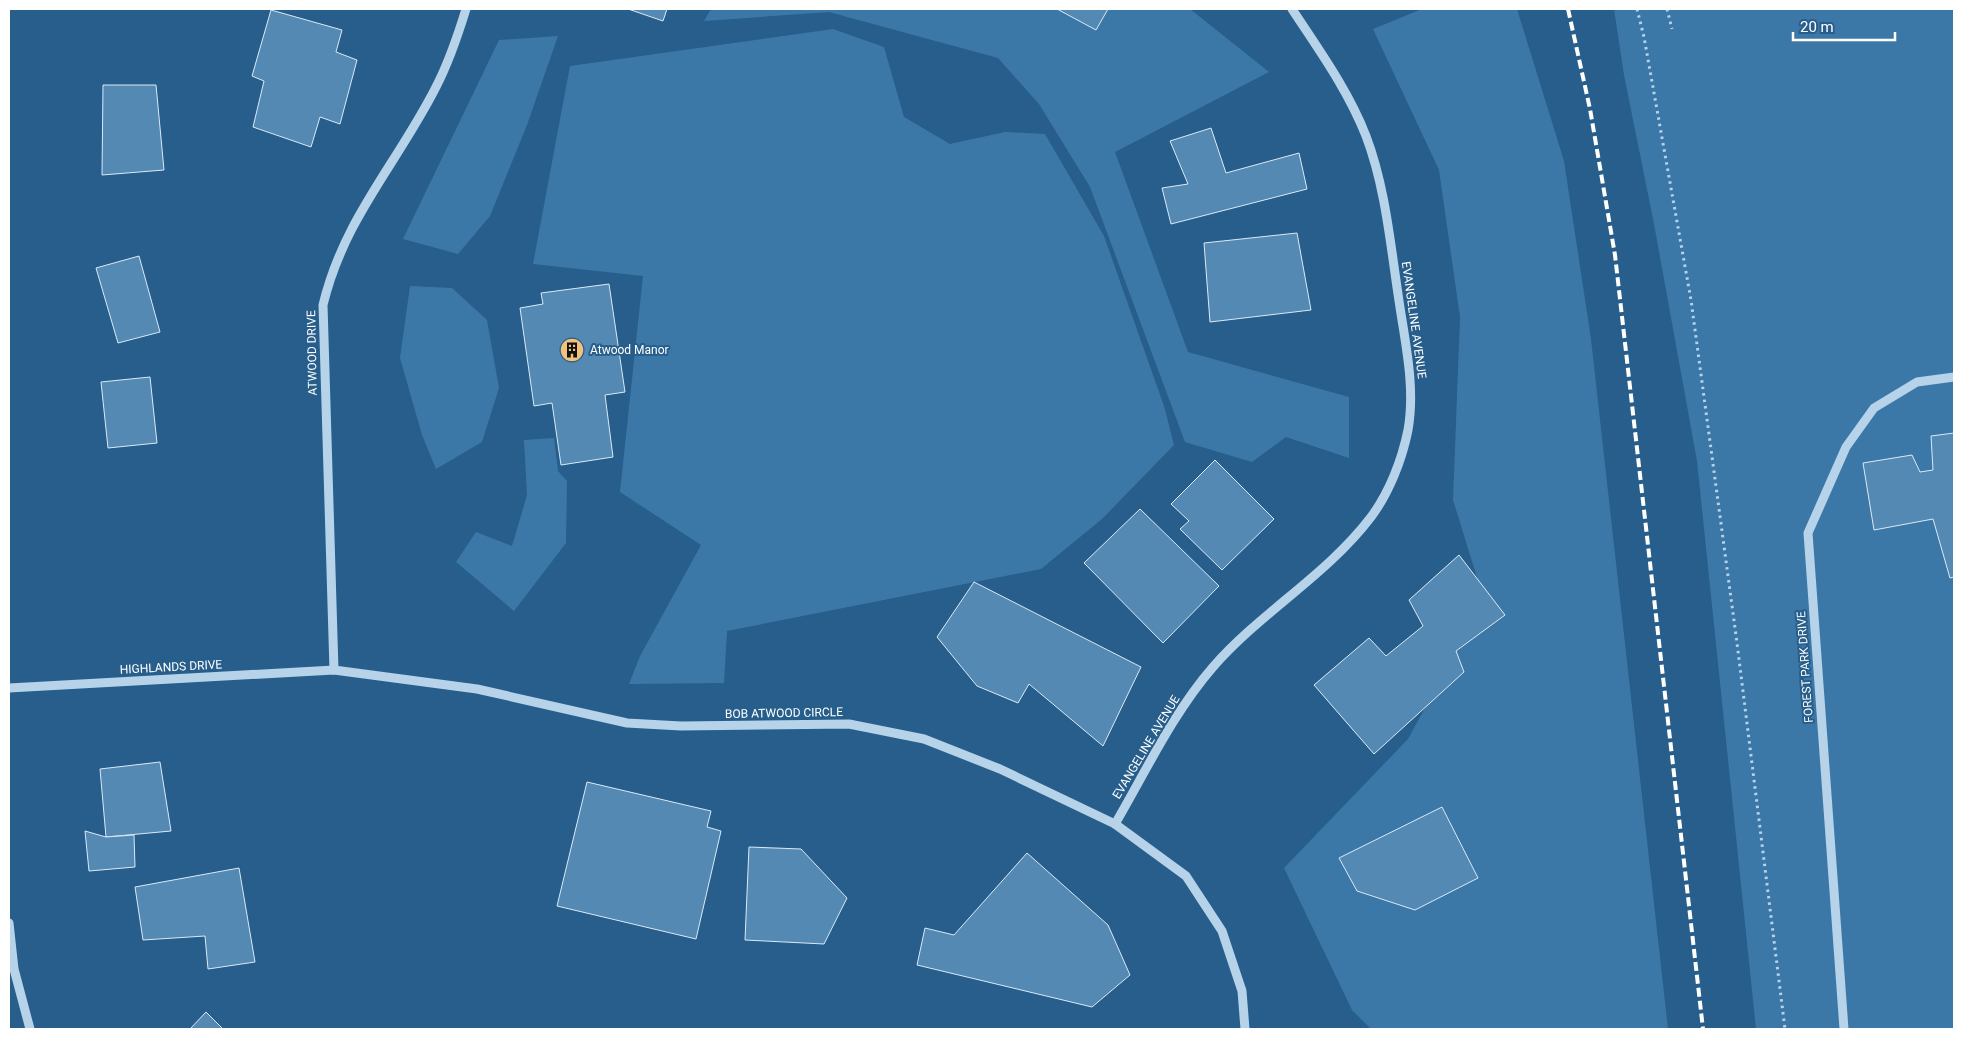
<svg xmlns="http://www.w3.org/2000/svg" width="1963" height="1038" viewBox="0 0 1963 1038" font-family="Roboto,sans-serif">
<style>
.green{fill:#3c78a7}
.building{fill:#5489b3;stroke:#daeaf7}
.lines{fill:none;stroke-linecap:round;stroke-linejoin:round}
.path{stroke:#b6d3e9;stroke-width:3;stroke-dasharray:2.5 4;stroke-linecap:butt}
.minor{stroke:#b6d3e9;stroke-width:9}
.rail{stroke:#fff;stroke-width:4;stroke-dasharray:9 4;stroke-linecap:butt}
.labels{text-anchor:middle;stroke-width:4;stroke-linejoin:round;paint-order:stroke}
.street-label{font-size:12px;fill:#fff;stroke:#275e8b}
.poi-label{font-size:12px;fill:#fff;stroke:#275e8b;text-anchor:start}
</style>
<rect width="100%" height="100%" fill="#275e8b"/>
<g class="green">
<path d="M711,9H1190L1269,72L1115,152L1188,352L1349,397V458L1286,437L1252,462L1185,442L1090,187L1039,104L998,58L829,12L704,21Z"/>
<path d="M1422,9H1517L1564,161L1591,339L1668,1029H1371L1352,1010L1284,868L1408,739L1484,600L1453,500L1460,317L1439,170L1373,29Z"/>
<path d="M1614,9H1954V1029H1756L1697,461L1654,224L1624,75Z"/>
<path d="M833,29L884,47L904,117L950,144L1005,132L1045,134L1104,236L1165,409L1174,445L1102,519L1041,569L727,631L724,683L629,684L640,656L701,545L620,492L643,276L533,264L570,66Z"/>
<path d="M558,36L527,125L490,216L458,254L403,239L499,40Z"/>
<path d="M410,286L452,288L487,320L499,388L482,442L436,469L422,435L400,358Z"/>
<path d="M554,438L558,471L567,481L566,543L514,611L456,562L476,532L512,546L527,495L524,440Z"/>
</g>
<g class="building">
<path d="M628,9H667L663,21Z"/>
<path d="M1057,9H1108L1096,30Z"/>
<path d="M271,10L342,30L336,52L357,60L340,124L320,117L311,147L253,127L264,81L252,76Z"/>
<path d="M103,85H156L164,170L102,175Z"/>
<path d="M1211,128L1226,173L1299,153L1307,189L1171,224L1162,188L1188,184L1170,141Z"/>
<path d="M1297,233L1311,310L1210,322L1204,243Z"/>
<path d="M139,256L160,332L118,343L96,268Z"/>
<path d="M609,284L625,392L605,395L613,457L561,465L552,403L534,406L520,308L543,304L541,293Z"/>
<path d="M150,377L157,443L108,448L101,382Z"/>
<path d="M1954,433V577L1950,578L1933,519L1874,530L1863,463L1912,455L1920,472L1933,470L1931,436Z"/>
<path d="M1215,460L1274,519L1222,570L1180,529L1189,521L1171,504Z"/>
<path d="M1140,509L1219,586L1163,643L1084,563Z"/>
<path d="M1459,555L1505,615L1456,651L1464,672L1374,754L1314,685L1369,638L1386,656L1423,626L1409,600Z"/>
<path d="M974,582L1141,667L1103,746L1029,684L1018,703L977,686L937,637Z"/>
<path d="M160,762L171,831L106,837L100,769Z"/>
<path d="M587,782L711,811L707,827L721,831L696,939L557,906Z"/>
<path d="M1442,807L1478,878L1415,910L1357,891L1339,858Z"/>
<path d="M85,831L106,837L134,835L135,867L89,871Z"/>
<path d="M749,847L801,849L847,898L824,944L745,940Z"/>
<path d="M1027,853L1108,925L1130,975L1092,1007L917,965L925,928L954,935Z"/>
<path d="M239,868L255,962L208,969L205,936L143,940L135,887Z"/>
<path d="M206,1012L223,1029H190Z"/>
</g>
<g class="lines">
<g class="path">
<path d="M1637,9L1644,37L1691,300L1737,643L1785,1029"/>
<path d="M1667,9L1672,29"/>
</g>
<g class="minor">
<path d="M334,670L323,305C344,218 397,164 436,87C449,62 458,35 466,9"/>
<path d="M9,688L334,670L477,689L627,723L681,726L849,724L924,739L1000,769L1115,824L1186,876L1222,931L1242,991L1245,1029"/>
<path d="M1115,824C1146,771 1173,713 1213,667C1261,612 1327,575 1371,517C1389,493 1402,460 1408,430C1416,385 1404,338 1398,294C1390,241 1385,186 1366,136C1348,90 1319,50 1292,9"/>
<path d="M9,923L14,969L30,1029"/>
<path d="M1844,1029L1808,533L1846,447L1874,408L1917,382L1954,377"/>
</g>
<path class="rail" d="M1568,9L1590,109L1615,255L1703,1029"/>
</g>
<defs>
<g id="building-disc" transform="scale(1.25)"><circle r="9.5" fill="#f2c27b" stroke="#275e8b"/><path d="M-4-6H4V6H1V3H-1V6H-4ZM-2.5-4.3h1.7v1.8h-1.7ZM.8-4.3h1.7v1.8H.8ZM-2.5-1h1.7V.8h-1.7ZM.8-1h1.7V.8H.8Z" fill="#111"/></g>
</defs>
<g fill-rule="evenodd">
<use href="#building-disc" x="572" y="350"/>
</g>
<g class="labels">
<g class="street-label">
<text transform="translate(1414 320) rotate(82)" y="4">EVANGELINE AVENUE</text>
<text transform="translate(312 353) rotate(-91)" y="4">ATWOOD DRIVE</text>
<text transform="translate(171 667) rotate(-3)" y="4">HIGHLANDS DRIVE</text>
<text transform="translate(1805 667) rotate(-94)" y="4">FOREST PARK DRIVE</text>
<text transform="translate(784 713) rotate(-1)" y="4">BOB ATWOOD CIRCLE</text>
<text transform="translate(1146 747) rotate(-59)" y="4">EVANGELINE AVENUE</text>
</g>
<g class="poi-label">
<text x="590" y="354">Atwood Manor</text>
</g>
</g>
<rect width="1963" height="1038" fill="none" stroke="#ffffff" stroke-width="20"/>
<path d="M1793 32v8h102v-8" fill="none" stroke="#ffffff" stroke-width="2.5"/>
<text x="1800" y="32" font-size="15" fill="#ffffff" stroke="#275e8b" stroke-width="4" paint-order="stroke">20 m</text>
</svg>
